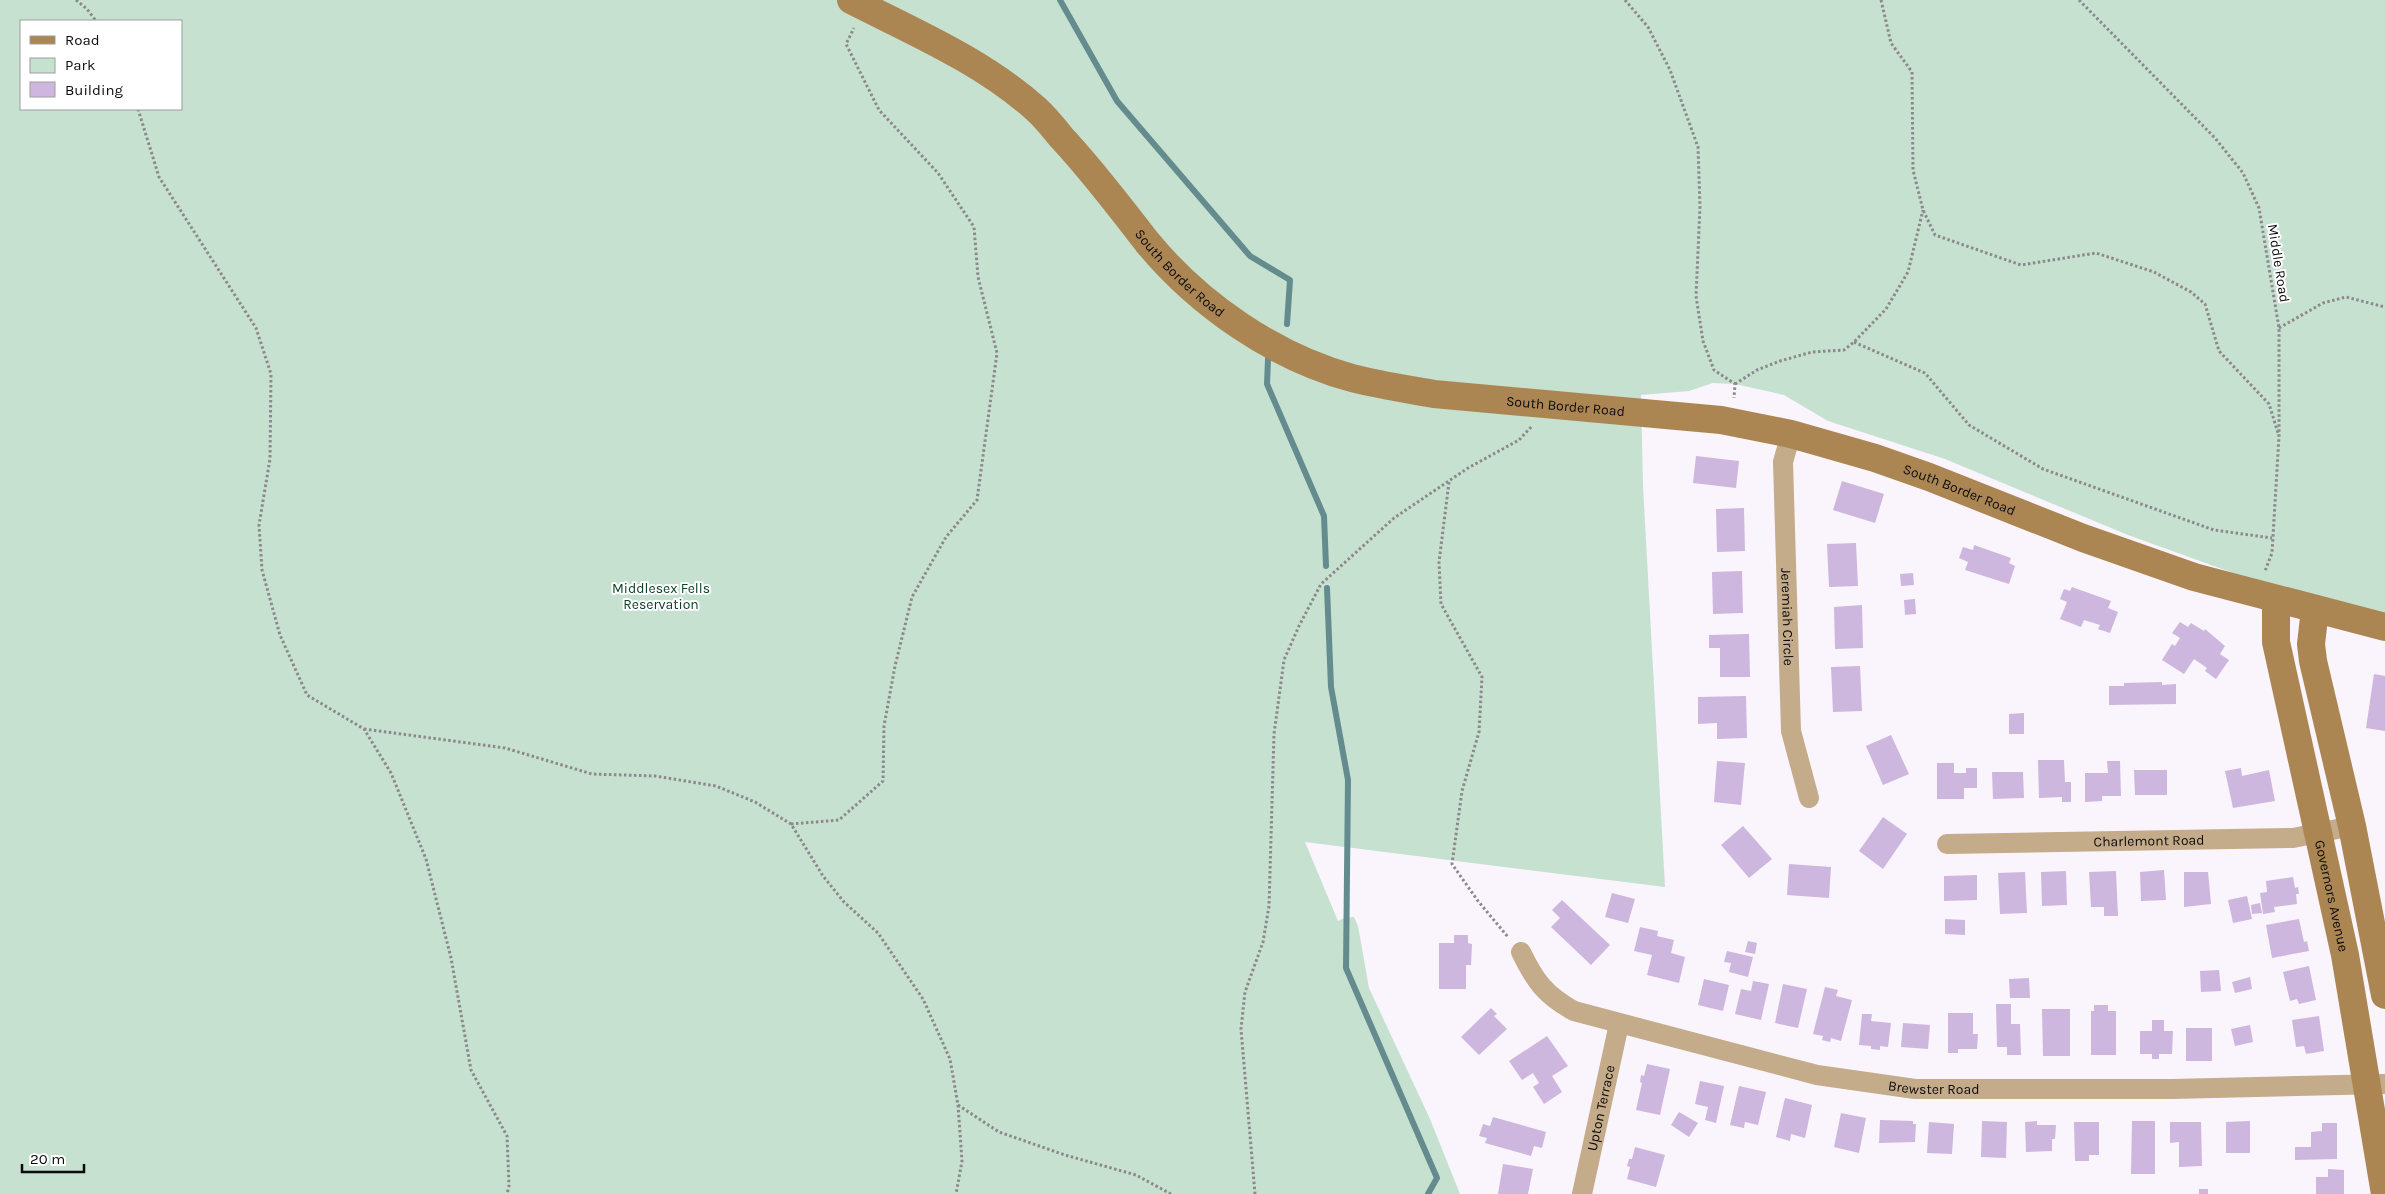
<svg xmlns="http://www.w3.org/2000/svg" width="2385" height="1194" viewBox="0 0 2385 1194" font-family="Karla,sans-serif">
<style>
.green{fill:#c6e1cf;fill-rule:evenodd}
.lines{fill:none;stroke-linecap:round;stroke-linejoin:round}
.stream{stroke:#648c8f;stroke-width:6}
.building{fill:#cdb7de}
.path{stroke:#8c888d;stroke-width:3;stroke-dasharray:2.5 2.5;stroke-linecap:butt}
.street{stroke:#c4ab8a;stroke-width:20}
.secondary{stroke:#ab8653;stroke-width:28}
.labels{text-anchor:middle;stroke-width:4;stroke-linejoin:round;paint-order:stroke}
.street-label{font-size:14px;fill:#0d0b0d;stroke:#fff}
.park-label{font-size:14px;fill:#0c4127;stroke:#fff}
</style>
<rect width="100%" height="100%" fill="#faf4fc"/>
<path class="green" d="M0,0H2385V615L2261,583L2128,535L1945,459L1828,421L1784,395L1735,384L1713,383L1689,391L1641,395L1643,486L1665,887L1305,842L1338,921L1344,918L1354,917L1358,926L1369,988L1430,1119L1460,1194H0ZM21,21H181V109H21Z"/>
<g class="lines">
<g class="stream">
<path d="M1060,0L1117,101L1250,256L1290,280L1287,324"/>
<path d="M1268,359L1267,384L1324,516L1326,566"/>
<path d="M1327,588L1331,687L1348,780L1346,968L1437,1178L1428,1194"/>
</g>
</g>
<g class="building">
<path d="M1696,456L1739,461L1736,488L1693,483Z"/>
<path d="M1842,481L1884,494L1875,523L1833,510Z"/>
<path d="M1744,508L1745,551L1717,552L1716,509Z"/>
<path d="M1856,543L1858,586L1829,587L1827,544Z"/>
<path d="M1974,545L2011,558L2009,563L2015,566L2009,584L1965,570L1968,562L1959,558L1963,547L1973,550Z"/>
<path d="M1742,571L1743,613L1713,614L1712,572Z"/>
<path d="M1913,573L1914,585L1901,586L1900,574Z"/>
<path d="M2072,587L2111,601L2108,608L2118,612L2110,633L2098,629L2100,625L2084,620L2081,627L2060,619L2067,602L2060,599L2064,589L2070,591Z"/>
<path d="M1915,599L1916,614L1905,615L1904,600Z"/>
<path d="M1862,605L1863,648L1835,649L1834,607Z"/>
<path d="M2180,622L2188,627L2191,623L2204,631L2205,629L2225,646L2220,654L2229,660L2216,679L2205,671L2207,668L2194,659L2184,674L2162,660L2172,644L2175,646L2180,638L2172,633Z"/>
<path d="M1749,634L1750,677H1720V648H1709V635Z"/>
<path d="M1860,666L1862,711L1833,712L1831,667Z"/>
<path d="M2374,674L2385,676V731L2366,728Z"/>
<path d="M2162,682V685L2176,684V704L2109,705V686H2124V683Z"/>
<path d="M1746,696L1747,738L1717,739V723L1698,724V697Z"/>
<path d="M2024,713V734H2009V714Z"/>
<path d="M1891,735L1909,774L1883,785L1866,746Z"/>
<path d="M2038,760H2064L2065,782H2071V802H2062V797L2039,798Z"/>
<path d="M1717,761L1745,763L1741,805L1714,802Z"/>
<path d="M2107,761H2120L2121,796H2102V801L2085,802V773H2108Z"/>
<path d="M1937,763H1954V773H1966V768H1977V788H1964V799H1937Z"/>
<path d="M2241,768L2242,776L2269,770L2275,801L2233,808L2225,771Z"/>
<path d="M2134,770H2167V795H2135Z"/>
<path d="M1992,772H2023L2024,798L1993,799Z"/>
<path d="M1883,817L1907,834L1883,869L1859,851Z"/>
<path d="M1743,826L1772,859L1749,878L1721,845Z"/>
<path d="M1789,864L1831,867L1829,898L1787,895Z"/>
<path d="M2164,870L2166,900L2141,901L2140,872Z"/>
<path d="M2066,871L2067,905L2042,906L2041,872Z"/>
<path d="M2116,871L2118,916H2104V907H2091L2089,872Z"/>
<path d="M2025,872L2027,913L2000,914L1998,873Z"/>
<path d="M2184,872H2208L2211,904L2184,907Z"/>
<path d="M1977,875V900L1944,901V876Z"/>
<path d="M2293,877L2295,888L2298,887L2299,894H2296L2297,904L2274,907L2275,912L2263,914L2260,893L2267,892L2266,881Z"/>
<path d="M1612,893L1635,899L1628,923L1605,917Z"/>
<path d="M2247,896L2252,919L2233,923L2228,900Z"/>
<path d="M1562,900L1610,945L1591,965L1551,927L1560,918L1552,910Z"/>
<path d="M2260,903L2262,913L2252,914L2251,905Z"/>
<path d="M1945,919L1965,920V935L1945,934Z"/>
<path d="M2299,919L2304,942L2307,941L2309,951L2272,958L2266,925Z"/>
<path d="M1640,927L1658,931L1657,936L1674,940L1671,953L1685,957L1679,983L1647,975L1652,955L1634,951Z"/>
<path d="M1454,935H1468V943L1472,944L1471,965H1466V989H1439V943H1454Z"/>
<path d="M1748,941L1757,943L1755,954L1745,952Z"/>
<path d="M1727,951L1753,957L1748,977L1729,972L1731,963L1724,962Z"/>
<path d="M2309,966L2316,1000L2299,1004L2297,999L2290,1001L2283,972Z"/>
<path d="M2219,970L2221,991L2201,992L2200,971Z"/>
<path d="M2250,977L2252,989L2235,993L2232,982Z"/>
<path d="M2029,978L2030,998H2010L2009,979Z"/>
<path d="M1704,979L1729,985L1723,1011L1698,1005Z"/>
<path d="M1753,981L1769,984L1761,1020L1735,1014L1741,989L1751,991Z"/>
<path d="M1783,984L1807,989L1798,1028L1775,1023Z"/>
<path d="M1825,987L1838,990L1836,996L1852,1000L1841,1041L1831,1038L1830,1042L1822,1040L1823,1036L1813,1034Z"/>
<path d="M1996,1004H2011V1024H2020L2021,1055H2007V1047H1997Z"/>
<path d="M2094,1005H2108V1011H2116V1055H2091V1011H2094Z"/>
<path d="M1491,1008L1497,1014L1494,1016L1507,1029L1479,1055L1461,1037Z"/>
<path d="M2042,1009H2070V1056H2043Z"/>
<path d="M1948,1013H1973V1034H1978L1977,1049H1958V1053H1948Z"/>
<path d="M1862,1014H1872L1871,1021L1891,1023L1888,1047L1880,1046V1050L1871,1049V1046L1859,1045Z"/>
<path d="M2319,1016L2324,1051L2306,1054L2304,1046L2296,1047L2292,1020Z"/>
<path d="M2152,1020H2164V1031H2173L2172,1054H2159V1059H2152V1054H2140V1031H2152Z"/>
<path d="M1903,1023L1930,1025L1928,1049L1901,1047Z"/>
<path d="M2250,1025L2253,1042L2235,1046L2231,1029Z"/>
<rect x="2186" y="1028" width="26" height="33"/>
<path d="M1547,1036L1568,1066L1552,1076L1562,1092L1544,1104L1533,1087L1539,1083L1533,1073L1522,1080L1509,1061Z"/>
<path d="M1647,1064L1670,1069L1660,1115L1636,1110L1642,1083L1640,1082L1641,1075L1644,1076Z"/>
<path d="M1700,1081L1724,1086L1716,1123L1705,1120L1708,1107L1695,1104Z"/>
<path d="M1739,1086L1766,1092L1758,1125L1745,1122L1744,1128L1730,1125Z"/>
<path d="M1785,1098L1812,1105L1805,1138L1791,1134L1790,1141L1776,1137Z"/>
<path d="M1679,1112L1698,1123L1689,1137L1671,1125Z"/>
<path d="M1841,1113L1866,1118L1859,1153L1834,1147Z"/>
<path d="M1493,1117L1546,1132L1542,1148L1534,1146L1531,1156L1485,1143L1487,1138L1479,1136L1483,1124L1490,1126Z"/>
<path d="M1880,1120L1913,1121V1124H1916L1915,1142L1879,1143Z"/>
<path d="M1982,1121L2007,1122L2006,1158L1981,1157Z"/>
<path d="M2037,1121V1125H2056L2055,1139H2052V1151L2026,1152L2025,1122Z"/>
<path d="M2132,1121H2155V1174H2131Z"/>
<path d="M2250,1121V1153H2226V1122Z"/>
<path d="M1929,1122L1954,1124L1952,1154L1927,1153Z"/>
<path d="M2074,1122H2099V1155H2089V1161H2075Z"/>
<path d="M2170,1122H2201L2202,1166L2179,1167V1142L2170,1143Z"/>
<path d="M2322,1123H2337V1159L2295,1160V1147H2311V1132L2322,1131Z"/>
<path d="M1635,1147L1665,1155L1656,1187L1627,1179L1630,1167L1627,1166L1629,1159H1632Z"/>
<path d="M1503,1164L1533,1169L1528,1194H1498Z"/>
<path d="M2328,1169L2344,1170V1194H2316V1177H2328Z"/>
<rect x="2199" y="1189" width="9" height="5"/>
</g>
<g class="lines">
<g class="path">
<path d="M76,0L87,9L96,21"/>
<path d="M1625,0L1648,27L1670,70L1698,147L1700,207L1696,296L1703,341L1714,370L1735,384L1734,398"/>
<path d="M1881,0L1891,43L1912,72L1913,170L1923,210L1935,235L2021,265L2096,253L2154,272L2191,292L2205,304L2219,351L2269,404L2279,436"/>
<path d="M2079,0L2215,138L2243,173L2259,208L2279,328V436L2272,553L2265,571"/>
<path d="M138,109L159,177L256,328L271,374L270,459L259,525L262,570L280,635L307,695L364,729L391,773L426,859L451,958L471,1070L507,1136L509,1186L507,1194"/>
<path d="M2279,328L2323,303L2346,297L2385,307"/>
<path d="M1854,342L1925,373L1969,425L2043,469L2214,530L2272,538"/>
<path d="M1735,384L1757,370L1780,361L1812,352L1844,350L1854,342L1886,309L1908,272L1923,210"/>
<path d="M1449,482L1439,562L1441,604L1482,677L1479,732L1462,791L1452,864L1478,901L1508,937"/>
<path d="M364,729L505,748L592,774L655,776L716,786L755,802L791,824L823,876L844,902L878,933L923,999L950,1059L958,1105L962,1161L956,1194"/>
<path d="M791,824L839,820L883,781L884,726L895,666L912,597L946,537L977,500L997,353L978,277L974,227L938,173L879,110L846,44L854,28"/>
<path d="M958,1105L999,1132L1065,1155L1136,1175L1171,1194"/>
<path d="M1255,1194L1241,1029L1245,992L1263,942L1269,906L1274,734L1284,660L1299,626L1321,584L1394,518L1468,468L1519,440L1532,426"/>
</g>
<g class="street">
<path id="s1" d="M1791,434L1783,462L1791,731L1809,798"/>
<path id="s2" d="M1947,844L2293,838L2352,826"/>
<path id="s3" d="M1521,952C1535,981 1545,995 1574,1011L1817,1075L1915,1089H2172L2385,1084"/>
<path id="s4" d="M1582,1194L1619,1024"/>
</g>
<g class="secondary">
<path id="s5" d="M851,0C914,32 982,61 1036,109C1045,117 1053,127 1061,137C1092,170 1119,206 1147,242C1198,304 1274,357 1352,378C1379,385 1406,389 1434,394L1721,420L1791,434L1875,458L1929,477L2083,538L2194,577L2385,627"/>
<path id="s6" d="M2276,600V642L2345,955L2385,1194"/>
<path d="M2315,609L2311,644L2313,661L2352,826L2385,995"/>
</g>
</g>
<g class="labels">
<g class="street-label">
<text transform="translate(2279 263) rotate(81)" y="5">Middle Road</text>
<text dy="5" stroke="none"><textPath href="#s5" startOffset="434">South Border Road</textPath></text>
<text dy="5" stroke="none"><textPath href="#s5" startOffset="854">South Border Road</textPath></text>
<text dy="5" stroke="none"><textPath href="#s5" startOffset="1259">South Border Road</textPath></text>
<text dy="5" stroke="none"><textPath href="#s1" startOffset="184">Jeremiah Circle</textPath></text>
<text dy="5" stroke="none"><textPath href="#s2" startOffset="202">Charlemont Road</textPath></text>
<text dy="5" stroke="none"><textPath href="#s6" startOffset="302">Governors Avenue</textPath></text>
<text dy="5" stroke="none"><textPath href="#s3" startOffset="450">Brewster Road</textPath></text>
<text dy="5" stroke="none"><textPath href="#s4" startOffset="88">Upton Terrace</textPath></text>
</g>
<g class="park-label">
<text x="661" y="593">Middlesex Fells<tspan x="661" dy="16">Reservation</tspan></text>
</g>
</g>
<rect x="20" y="20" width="162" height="90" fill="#ffffff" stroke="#9e9d9e"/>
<rect x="30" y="36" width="25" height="8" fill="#ab8653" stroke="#9e9d9e"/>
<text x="65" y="45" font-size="15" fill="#0d0b0d">Road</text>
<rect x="30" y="58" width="25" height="15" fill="#c6e1cf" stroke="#9e9d9e"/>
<text x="65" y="70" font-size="15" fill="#0d0b0d">Park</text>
<rect x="30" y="82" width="25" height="15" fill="#cdb7de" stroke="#9e9d9e"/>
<text x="65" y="95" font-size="15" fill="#0d0b0d">Building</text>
<path d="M22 1164v8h62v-8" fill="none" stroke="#0d0b0d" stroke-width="2.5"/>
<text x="30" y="1164" font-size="15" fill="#0d0b0d" stroke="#ffffff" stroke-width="4" paint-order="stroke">20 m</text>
</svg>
